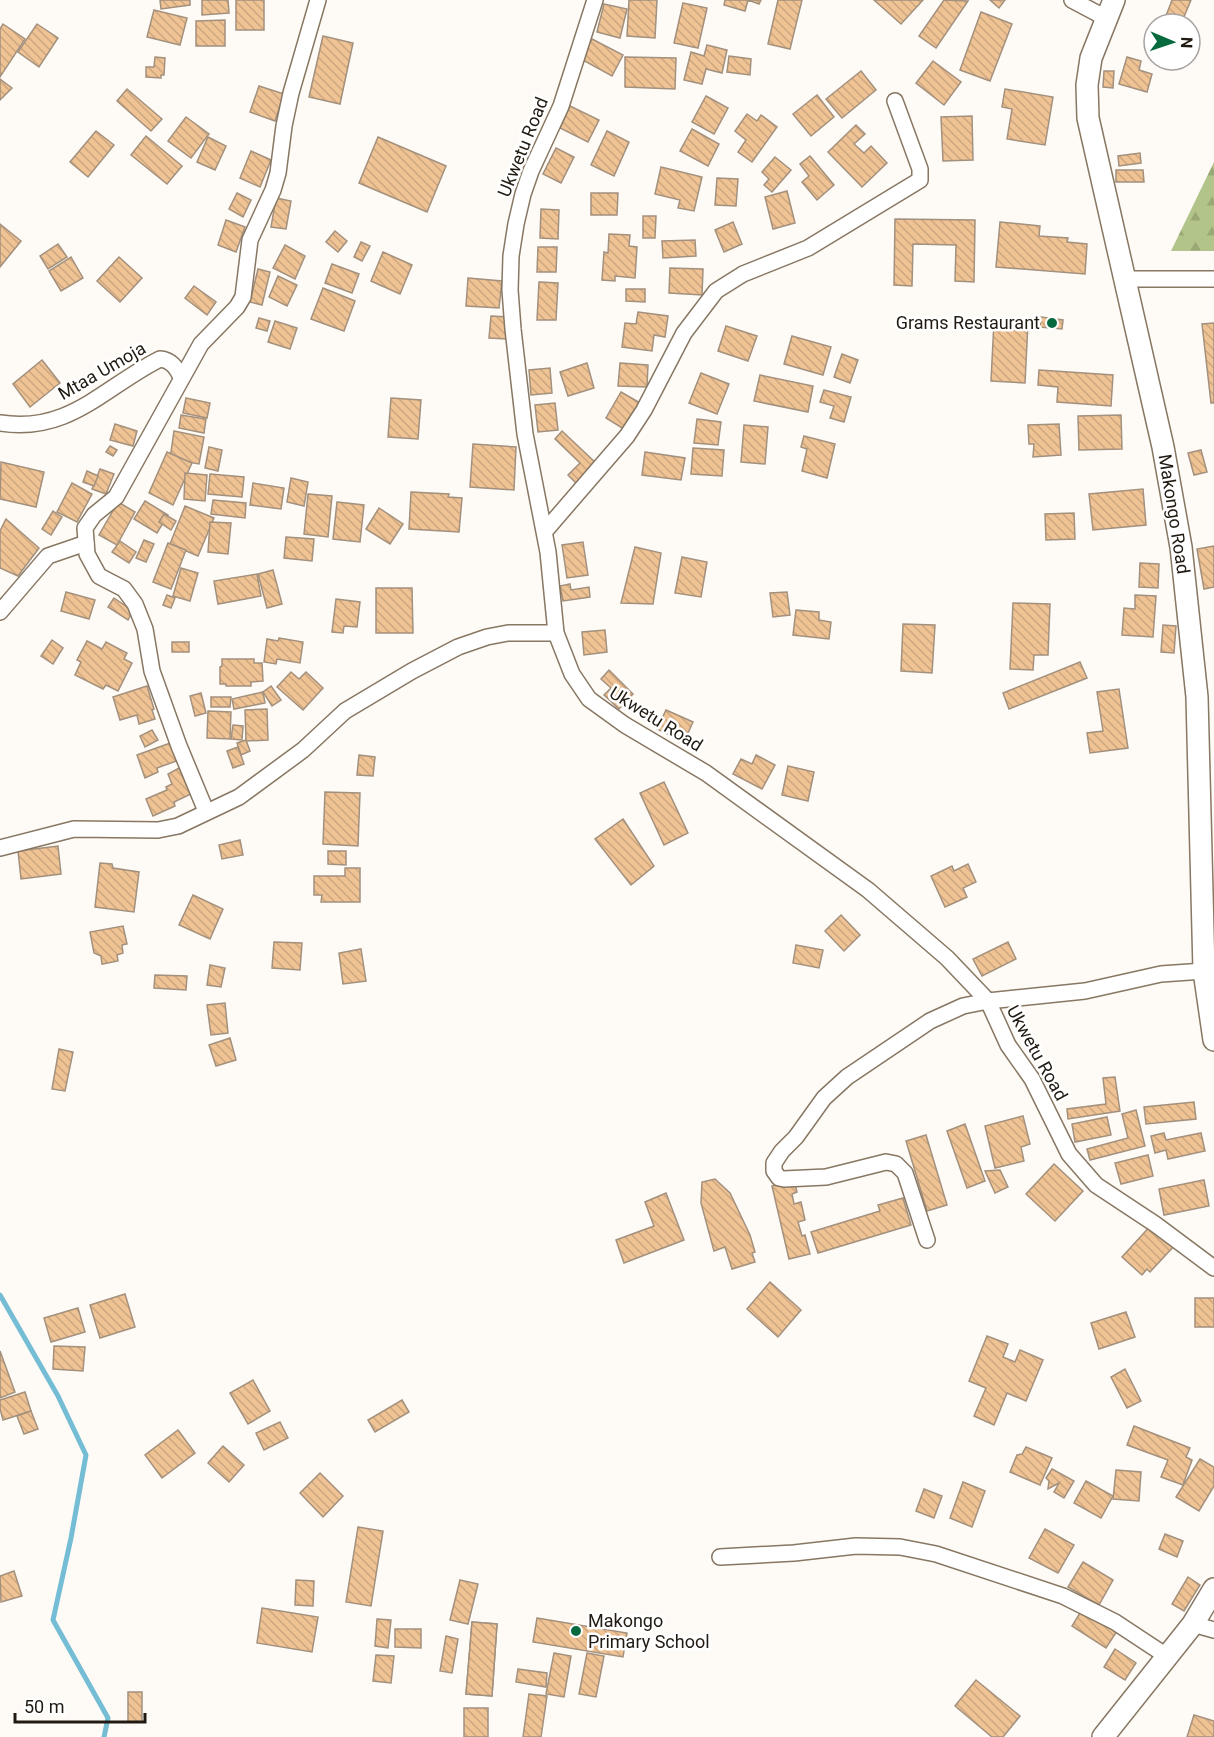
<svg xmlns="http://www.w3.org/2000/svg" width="1214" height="1737" viewBox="0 0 1214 1737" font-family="Roboto,sans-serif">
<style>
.forest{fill:url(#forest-firs)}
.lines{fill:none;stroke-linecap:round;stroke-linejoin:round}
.stream{stroke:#75bcd5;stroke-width:5}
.building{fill:url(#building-back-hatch);stroke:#a3907d;stroke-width:1.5}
.street-casing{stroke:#877763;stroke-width:18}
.secondary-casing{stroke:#877763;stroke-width:24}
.street{stroke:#fff;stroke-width:15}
.secondary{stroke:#fff;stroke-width:21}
.poi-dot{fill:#076a3f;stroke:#fff;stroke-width:2}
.labels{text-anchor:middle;stroke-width:5;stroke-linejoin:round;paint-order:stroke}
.street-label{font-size:18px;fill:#211a12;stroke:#fff}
.poi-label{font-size:18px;fill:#211a12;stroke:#fff;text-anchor:end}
</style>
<defs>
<pattern id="forest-firs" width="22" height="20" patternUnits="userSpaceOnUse" patternTransform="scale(1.5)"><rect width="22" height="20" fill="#b3c48a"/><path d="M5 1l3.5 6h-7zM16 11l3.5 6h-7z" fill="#9aa876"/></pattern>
<pattern id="building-back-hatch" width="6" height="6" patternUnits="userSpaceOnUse" patternTransform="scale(1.5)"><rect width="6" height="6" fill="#efc394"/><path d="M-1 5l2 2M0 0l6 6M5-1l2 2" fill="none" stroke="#cda77f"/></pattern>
</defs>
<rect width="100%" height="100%" fill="#fefbf6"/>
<path class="forest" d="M1214,162V251H1171Z"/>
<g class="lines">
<path class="stream" d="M0,1295L58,1396L86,1455L71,1538L53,1620L108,1718L104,1737"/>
</g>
<g class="building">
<path d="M160,0H190V5L161,9Z"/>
<path d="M202,0H228L229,13L202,15Z"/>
<rect x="236" y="0" width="28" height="30"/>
<path d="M629,0H657L655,38L627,36Z"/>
<path d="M725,0H761L759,4L748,0L745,11L724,5Z"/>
<path d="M778,0H802L790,49L768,44Z"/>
<path d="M874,0H923L901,24Z"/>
<path d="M944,0L968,1L936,48L919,36Z"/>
<path d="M990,0H1005L999,8Z"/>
<path d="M1172,0H1191L1181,24H1163Z"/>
<path d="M683,3L707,8L698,48L674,43Z"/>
<path d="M604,4L627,9L620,38L597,32Z"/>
<path d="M154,10L187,18L180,45L147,37Z"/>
<path d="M981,12L1012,24L990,81L960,70Z"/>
<path d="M225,20V46H196V21Z"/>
<path d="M3,24L25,39L0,77V29Z"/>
<path d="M37,24L58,38L39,67L18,52Z"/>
<path d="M323,36L353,43L340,104L309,97Z"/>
<path d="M592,39L623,55L612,76L581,59Z"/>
<path d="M707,45L727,50L722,73L706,69L702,84L684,80L691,52L704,56Z"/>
<path d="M729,56L751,59L750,75L727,72Z"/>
<path d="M155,57L165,58L164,75H161V78L146,77V67H154Z"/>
<path d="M625,57L676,58L675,89L625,87Z"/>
<path d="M1127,57L1141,61L1139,70L1152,74L1147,92L1119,84Z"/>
<path d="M933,61L961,82L944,105L916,83Z"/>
<path d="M861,71L876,90L842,118L826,99Z"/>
<path d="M1104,71H1114L1113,88L1103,87Z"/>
<path d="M0,79L12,88L0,100Z"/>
<path d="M259,86L284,94L275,121L250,112Z"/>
<path d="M127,89L162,119L151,131L117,101Z"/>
<path d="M1005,89L1053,97L1045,145L1007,139L1012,109L1002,107Z"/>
<path d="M817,95L834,117L811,136L793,114Z"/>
<path d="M706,96L728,108L714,134L692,122Z"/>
<path d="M570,106L599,120L588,142L560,128Z"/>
<path d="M747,114L757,121L761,115L777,127L752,162L738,152L746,140L735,131Z"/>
<path d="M972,116L973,160L943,161L941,117Z"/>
<path d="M186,117L209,134L191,158L168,141Z"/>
<path d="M856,125L865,134L854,144L864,153L871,146L887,163L862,187L828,152Z"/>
<path d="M692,129L719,144L708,166L680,151Z"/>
<path d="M96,131L114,145L88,177L70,162Z"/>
<path d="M607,131L629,142L614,176L591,165Z"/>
<path d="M146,136L182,166L167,184L131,155Z"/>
<path d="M208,137L226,146L215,170L197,162Z"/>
<path d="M378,137L446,166L427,212L359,183Z"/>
<path d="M556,148L574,157L561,183L543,174Z"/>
<path d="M251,151L271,160L260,187L240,178Z"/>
<path d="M1140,153L1141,163L1119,166L1118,156Z"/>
<path d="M810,156L834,185L817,200L802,182L809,176L800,164Z"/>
<path d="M775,157L791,170L772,192L764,185L769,179L762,172Z"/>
<path d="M661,167L702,177L694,211L678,208L680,200L655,194Z"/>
<path d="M1116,170H1143L1144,182H1116Z"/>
<path d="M717,178L738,179L736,206L715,205Z"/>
<path d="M787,191L795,223L773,229L765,197Z"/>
<path d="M237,193L251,200L243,217L229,209Z"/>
<path d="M591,193H618L617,215H591Z"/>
<path d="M276,198L291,201L286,229L271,227Z"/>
<path d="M541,209L559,210L558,239L540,238Z"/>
<path d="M643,216H656L655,238H643Z"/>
<path d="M895,219L975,220L974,282L955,281L956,245L913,244L912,286L894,285Z"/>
<path d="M226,220L245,227L236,252L218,245Z"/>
<path d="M733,222L742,244L724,252L715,230Z"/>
<path d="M1000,222L1040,226L1039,236L1068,238L1067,242L1087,244L1085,274L996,267Z"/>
<path d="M0,224L21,241L0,267Z"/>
<path d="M335,231L347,241L338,252L326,242Z"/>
<path d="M609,234L630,235L629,246L637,247L635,278L615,276V281L602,280L604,252L608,253Z"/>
<path d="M695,240L696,256L663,258L662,241Z"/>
<path d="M361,242L370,246L362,261L354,257Z"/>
<path d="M58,244L67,257L48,269L40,256Z"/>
<path d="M285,245L305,256L295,279L273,268Z"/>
<path d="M538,247H557L556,272H537Z"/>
<path d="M383,252L412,265L400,294L371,281Z"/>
<path d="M71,257L83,278L61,291L49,271Z"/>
<path d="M119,257L142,278L120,302L97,281Z"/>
<path d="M332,264L359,274L352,293L325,283Z"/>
<path d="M670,268L703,269L702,295L669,293Z"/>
<path d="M258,269L270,272L262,305L250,302Z"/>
<path d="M278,276L297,285L287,306L269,297Z"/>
<path d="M468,278L502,281L499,308L466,306Z"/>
<path d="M539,282L558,283L556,320H537Z"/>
<path d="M194,286L216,302L207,315L185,298Z"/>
<path d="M323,288L355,301L344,331L311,319Z"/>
<path d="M626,289H645V302L626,301Z"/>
<path d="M638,312L668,316L665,337L654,335L652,351L622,347L625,323L636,324Z"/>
<path d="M491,316L509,317L507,339L489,338Z"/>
<path d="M1041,317L1063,320L1062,329L1040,327Z"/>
<path d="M259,318L270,321L267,331L256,328Z"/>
<path d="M275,321L297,328L290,349L268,342Z"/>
<path d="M994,321L1028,323L1025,383L991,381Z"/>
<path d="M1214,323V403H1211L1202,324Z"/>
<path d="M726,326L757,336L748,361L718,351Z"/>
<path d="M792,336L831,347L823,375L784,364Z"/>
<path d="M842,354L858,360L850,383L834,377Z"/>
<path d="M42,360L60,383L30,407L13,384Z"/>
<path d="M587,363L594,388L568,396L560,372Z"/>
<path d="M620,363L648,365L647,387L618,386Z"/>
<path d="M550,368L552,393L531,395L529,370Z"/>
<path d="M1039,370L1113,375L1111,406L1057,402L1058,387L1038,385Z"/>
<path d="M701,373L729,384L717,414L689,403Z"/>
<path d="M760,375L813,386L808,412L754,401Z"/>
<path d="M824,390L851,397L844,422L830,418L834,406L820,402Z"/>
<path d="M621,392L642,404L627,431L606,418Z"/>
<path d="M186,398L210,403L207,418L183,413Z"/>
<path d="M391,398L421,400L418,439L388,437Z"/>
<path d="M555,403L558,430L538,432L535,405Z"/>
<path d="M181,415L206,419L204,433L179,428Z"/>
<path d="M1121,415L1122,449L1079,450L1078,416Z"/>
<path d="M697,419L721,422L718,445L694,443Z"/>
<path d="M115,424L137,431L133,446L110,440Z"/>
<path d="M1059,424L1061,455L1033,457L1034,444H1029L1028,425Z"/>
<path d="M744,425L768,427L765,464L741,462Z"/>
<path d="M174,431L204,437L199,464L170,459Z"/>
<path d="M562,431L598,465L578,485L568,475L580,463L555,439Z"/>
<path d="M804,436L835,444L827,478L802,471L807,449L801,447Z"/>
<path d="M473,444L516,447L514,490L470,487Z"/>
<path d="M110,446L117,450L113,456L106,452Z"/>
<path d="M209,447L222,450L218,471L205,468Z"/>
<path d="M693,448L724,450L722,476L691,474Z"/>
<path d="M1201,450L1207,472L1194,475L1188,453Z"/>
<path d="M167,452L192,463L173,505L149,493Z"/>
<path d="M645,452L685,458L681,480L642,475Z"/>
<path d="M1,462L44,472L36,507L0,499Z"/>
<path d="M100,469L114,474L106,494L92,489Z"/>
<path d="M87,471L98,476L94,486L83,482Z"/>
<path d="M185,473L207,475L205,501L184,499Z"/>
<path d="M210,474L244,477L242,497L208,494Z"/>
<path d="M291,478L308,482L304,506L287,502Z"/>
<path d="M72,483L92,494L77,522L57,512Z"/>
<path d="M253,483L284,488L281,509L250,505Z"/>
<path d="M1143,489L1146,525L1093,530L1089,494Z"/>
<path d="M411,492L449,494L448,497L462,498L459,532L409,529Z"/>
<path d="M308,494L332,496L328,537L304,534Z"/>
<path d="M213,500L246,503L245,518L211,514Z"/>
<path d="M145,501L168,515L157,533L134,519Z"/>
<path d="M118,502L135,512L117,545L99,535Z"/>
<path d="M337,502L364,505L360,542L333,539Z"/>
<path d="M185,506L214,518L198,556L170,544Z"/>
<path d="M379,508L403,524L390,544L366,529Z"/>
<path d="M53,511L62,517L51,535L42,529Z"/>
<path d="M1074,513L1075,539L1046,540L1045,514Z"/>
<path d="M164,514L176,521L171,530L159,522Z"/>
<path d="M6,519L39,548L18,576L0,568V531Z"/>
<path d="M210,522L231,523L228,554L208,552Z"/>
<path d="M286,537L314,539L312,561L284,558Z"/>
<path d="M144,540L154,544L146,562L136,558Z"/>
<path d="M120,541L136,552L129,563L112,552Z"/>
<path d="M583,542L588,575L567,578L562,545Z"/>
<path d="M168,543L186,550L171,589L153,582Z"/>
<path d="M1214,546V587L1204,589L1197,549Z"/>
<path d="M635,547L661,553L653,604L621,603Z"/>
<path d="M682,557L707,562L701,597L675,593Z"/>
<path d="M1140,563L1159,564L1158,588L1139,587Z"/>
<path d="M181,568L198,573L190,601L173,596Z"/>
<path d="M273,570L282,604L267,608L258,574Z"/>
<path d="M257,574L261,596L218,604L214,581Z"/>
<path d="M570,584L571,590L589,587L590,597L563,601L560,586Z"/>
<path d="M376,588H412L413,633H376Z"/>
<path d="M66,592L95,600L89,619L61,611Z"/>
<path d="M787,592L790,615L773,617L770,593Z"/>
<path d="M167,595L175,598L171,608L163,605Z"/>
<path d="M1135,595L1156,596L1153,637L1122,635L1124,608L1135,609Z"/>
<path d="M114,598L133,611L128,620L108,607Z"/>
<path d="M336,599L360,602L357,627L344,626L343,633L332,632Z"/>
<path d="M1013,603L1050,604L1048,655H1034L1033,670L1010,669Z"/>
<path d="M796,610L819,612V620L831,622L829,639L793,635Z"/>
<path d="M903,624L935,625L932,673L901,671Z"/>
<path d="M1163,625L1176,626L1174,653L1161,652Z"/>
<path d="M605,630L607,652L584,655L582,632Z"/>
<path d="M279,638L303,642L300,663L277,659L276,664L264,662L267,639L278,641Z"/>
<path d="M52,640L63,648L53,664L41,656Z"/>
<path d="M87,641L102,649L106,642L127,653L124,659L132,663L118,691L106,685L103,689L75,675L81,662L77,660Z"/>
<rect x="172" y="642" width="17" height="10"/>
<path d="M222,659H254V663H262L263,681L251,682V686H226V684H220V667L222,666Z"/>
<path d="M1080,662L1087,678L1009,709L1003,693Z"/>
<path d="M609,670L633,694L619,709L604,695L611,688L601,679Z"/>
<path d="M291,672L299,679L306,672L323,688L303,710L277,687Z"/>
<path d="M147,686L154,709L152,710L155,719L139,724L137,715L120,720L113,697Z"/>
<path d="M271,686L281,700L272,706L263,692Z"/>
<path d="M1119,689L1128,748L1090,753L1087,733L1103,731L1097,692Z"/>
<path d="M263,692L265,703L234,709L232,699Z"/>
<path d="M201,693L206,713L195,716L190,696Z"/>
<path d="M211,697H231L230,707H211Z"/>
<path d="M267,709L268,740L246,741L245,710Z"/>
<path d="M666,710L693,722L684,742L657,729Z"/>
<path d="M208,711L231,712L230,739L207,738Z"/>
<path d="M233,725L243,726L242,740L231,739Z"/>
<path d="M152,730L158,740L145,747L140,736Z"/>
<path d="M246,740L250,751L241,755L237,743Z"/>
<path d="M173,742L179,760L157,768L158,772L145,778L137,755Z"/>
<path d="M238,747L244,764L233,768L227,751Z"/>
<path d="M359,755L375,757L373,776L357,775Z"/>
<path d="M756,755L775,765L762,789L733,774L741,759L752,764Z"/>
<path d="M788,766L814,772L808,801L782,795Z"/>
<path d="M179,768L191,794L174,802L175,806L153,816L146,799L167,790L166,787L172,784L168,774Z"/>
<path d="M664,782L688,833L664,845L640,793Z"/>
<path d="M325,792L360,793L358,846L323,844Z"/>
<path d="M623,819L654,866L631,885L595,839Z"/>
<path d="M240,840L243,855L222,859L219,845Z"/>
<path d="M58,846L61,874L21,879L18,851Z"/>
<path d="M328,851H346V865L328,864Z"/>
<path d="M100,863L112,864L113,868L139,872L134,912L95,907Z"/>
<path d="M968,864L976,882L963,888L967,897L945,907L931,876L952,866L954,871Z"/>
<path d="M345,868H360V902H321L322,895H314V876H345Z"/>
<path d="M193,895L223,909L210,939L179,925Z"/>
<path d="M841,915L860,935L844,951L825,931Z"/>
<path d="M123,926L127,944L122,945L123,953L117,955L118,961L102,964L101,956L94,953L90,932Z"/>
<path d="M274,942L302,943L300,970L272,968Z"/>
<path d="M1008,942L1016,959L982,976L973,959Z"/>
<path d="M796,945L823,950L819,968L793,963Z"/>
<path d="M361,949L366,981L343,984L339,953Z"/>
<path d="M210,965L225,968L221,987L207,985Z"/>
<path d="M155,975L187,976L186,990L154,988Z"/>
<path d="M225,1003L228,1033L211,1035L207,1005Z"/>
<path d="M230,1038L236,1060L216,1066L209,1045Z"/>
<path d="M59,1049L73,1052L65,1091L52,1089Z"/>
<path d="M1115,1077L1120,1111L1068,1119L1067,1109L1106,1104L1103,1078Z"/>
<path d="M1194,1102L1196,1119L1146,1124L1144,1107Z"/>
<path d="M1136,1110L1145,1146L1090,1160L1087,1149L1128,1138L1122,1114Z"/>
<path d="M1023,1116L1030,1144L1021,1147L1024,1161L995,1168L985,1126Z"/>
<path d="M1107,1117L1111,1135L1075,1142L1072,1124Z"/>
<path d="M965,1124L985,1181L967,1188L947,1131Z"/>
<path d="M1164,1133L1166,1140L1201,1133L1205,1151L1168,1159L1166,1150L1155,1153L1151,1136Z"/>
<path d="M926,1135L947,1205L927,1211L906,1141Z"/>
<path d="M1148,1155L1153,1176L1121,1184L1115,1163Z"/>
<path d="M1054,1164L1083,1191L1055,1221L1026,1194Z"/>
<path d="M1000,1170L1008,1187L995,1193L985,1171Z"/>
<path d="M715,1179L730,1193L750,1235L755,1252L752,1253L755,1262L732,1269L725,1247L714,1251L701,1203L702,1182Z"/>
<path d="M794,1180L797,1192L792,1194L794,1204L801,1202L805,1220L798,1222L802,1236L805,1235L810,1254L789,1259L772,1186Z"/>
<path d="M1204,1180L1209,1206L1164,1215L1159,1189Z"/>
<path d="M666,1193L684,1240L624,1263L616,1240L654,1226L645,1202Z"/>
<path d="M903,1198L911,1225L818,1253L811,1232L880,1211L878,1205Z"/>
<path d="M1153,1223L1175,1245L1150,1272L1147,1269L1142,1275L1122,1257Z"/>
<path d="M770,1282L801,1310L778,1337L747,1309Z"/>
<path d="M125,1294L135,1327L100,1338L90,1305Z"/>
<rect x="1195" y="1298" width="19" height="29"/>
<path d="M78,1308L85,1332L51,1342L44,1318Z"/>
<path d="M1126,1312L1135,1337L1099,1349L1091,1323Z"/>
<path d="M987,1336L1008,1344L1003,1357L1015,1362L1020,1350L1043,1360L1026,1401L1007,1393L994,1425L974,1416L986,1388L969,1381Z"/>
<path d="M54,1346L85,1347L83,1371L53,1369Z"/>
<path d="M0,1351L15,1392L0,1398Z"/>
<path d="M1125,1369L1141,1401L1127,1408L1111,1377Z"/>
<path d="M253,1380L270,1411L248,1424L230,1393Z"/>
<path d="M25,1392L31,1411L3,1420L0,1409V1400Z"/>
<path d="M402,1400L409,1412L375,1432L368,1420Z"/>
<path d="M31,1411L38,1429L24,1434L17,1416Z"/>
<path d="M280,1422L288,1438L264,1450L256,1433Z"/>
<path d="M1134,1426L1190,1448L1186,1457L1192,1460L1183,1485L1161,1477L1168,1460L1127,1445Z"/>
<path d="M178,1430L195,1453L162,1478L145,1455Z"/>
<path d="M223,1446L244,1465L229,1482L208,1463Z"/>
<path d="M1026,1447L1052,1458L1040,1485L1010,1472L1017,1455L1022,1454Z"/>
<path d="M1200,1459L1214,1467V1486L1199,1511L1176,1497Z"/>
<path d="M1052,1469L1074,1481L1064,1498L1054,1492L1059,1483L1048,1489L1049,1481L1046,1478Z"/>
<path d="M1116,1470L1141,1472L1139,1501L1113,1499Z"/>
<path d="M320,1473L343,1496L323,1517L300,1493Z"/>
<path d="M1086,1481L1113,1496L1101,1518L1074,1503Z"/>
<path d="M963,1482L985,1491L972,1527L950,1518Z"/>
<path d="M924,1489L942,1496L934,1518L916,1511Z"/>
<path d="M358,1527L383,1531L371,1606L346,1602Z"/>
<path d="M1045,1529L1074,1545L1058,1573L1029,1558Z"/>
<path d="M1165,1534L1183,1541L1177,1557L1159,1549Z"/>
<path d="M1083,1562L1113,1580L1099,1605L1068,1587Z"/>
<path d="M14,1571L22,1596L1,1602L0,1576Z"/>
<path d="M1188,1577L1200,1585L1184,1611L1172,1604Z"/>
<path d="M296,1580L314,1581L313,1606L295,1605Z"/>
<path d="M460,1580L478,1584L468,1624L450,1620Z"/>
<path d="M262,1608L318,1617L312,1652L257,1643Z"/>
<path d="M1083,1608L1117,1631L1106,1648L1072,1626Z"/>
<path d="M537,1618L627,1633L623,1657L533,1642Z"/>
<path d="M377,1619L391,1620L388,1648L375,1646Z"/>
<path d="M472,1622L497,1624L492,1696L466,1694Z"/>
<path d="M472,1622L497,1624L492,1696L466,1694Z"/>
<path d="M395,1629H421V1648L395,1647Z"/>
<path d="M446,1636L458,1639L452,1673L440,1671Z"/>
<path d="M1115,1649L1136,1663L1125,1680L1104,1667Z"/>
<path d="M554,1653L571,1656L564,1697L546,1694Z"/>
<path d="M587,1653L604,1656L596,1697L579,1694Z"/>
<path d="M376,1655L394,1656L391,1683L373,1681Z"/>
<path d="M518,1669L547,1673L546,1687L516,1682Z"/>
<path d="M976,1680L1020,1716L1003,1737H992L955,1706Z"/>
<rect x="128" y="1692" width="14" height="30"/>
<path d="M529,1694L547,1696L541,1737H523Z"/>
<rect x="464" y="1708" width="24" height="29"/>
<path d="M1194,1715L1214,1721V1737H1187Z"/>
</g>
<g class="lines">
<g class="street-casing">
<g id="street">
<path d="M595,0L561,106L531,171L523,194L516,224L511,256L510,290L513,329L525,434L548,552L556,633L572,674L589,699L625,725L706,773L868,890L947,958L988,1001L1008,1045L1032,1079L1069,1154L1096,1185L1155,1224L1214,1268"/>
<path d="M1072,0L1106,18"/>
<path d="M1126,279H1214"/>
<path d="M0,423C69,434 104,387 160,359C171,360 176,367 181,377"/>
<path d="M545,531L627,436L644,410L684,333L716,291L743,274L808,248L920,180V169L895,101"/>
<path d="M0,612L48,556L86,543"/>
<path d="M206,811L179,746L152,671L145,629L135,604L124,589L99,576L87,554L85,528L94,515L116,497L201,344L237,307L243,297L250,240L273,190L278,173L284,126L291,93L318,0"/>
<path d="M0,848L74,829L158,830L178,826L239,797L303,750L345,711L412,671L458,647L487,637L508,633H556"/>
<path d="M927,1240L905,1173L896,1164L886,1162L826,1177L784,1179L779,1178L774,1171V1163L782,1151L796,1137L824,1098L847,1077L930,1021L963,1006L988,1001L1085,991L1161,974L1204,971"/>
<path d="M720,1557L794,1553L856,1546L900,1547L936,1554L1063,1596L1115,1622L1168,1657"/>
<path d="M1193,1624L1214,1630"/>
</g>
</g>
<g class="secondary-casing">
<g id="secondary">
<path d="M1114,0L1091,58L1087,85L1088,118L1163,447L1181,547L1197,697L1204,971L1214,1040"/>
<path d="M1103,1737L1193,1624L1214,1589"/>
</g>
</g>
<use href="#street" class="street"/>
<use href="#secondary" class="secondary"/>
</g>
<g class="poi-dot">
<circle cx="1052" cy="323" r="6"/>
<circle cx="576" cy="1631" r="6"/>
</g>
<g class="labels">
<g class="street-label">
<text transform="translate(523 147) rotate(-68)" y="6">Ukwetu Road</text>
<text transform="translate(102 371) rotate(-30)" y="6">Mtaa Umoja</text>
<text transform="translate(1174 514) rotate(81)" y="6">Makongo Road</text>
<text transform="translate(656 719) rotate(32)" y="6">Ukwetu Road</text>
<text transform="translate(1037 1053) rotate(61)" y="6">Ukwetu Road</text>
</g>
<g class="poi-label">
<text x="1040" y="329">Grams Restaurant</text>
<text x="588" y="1627" text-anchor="start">Makongo<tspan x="588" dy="21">Primary School</tspan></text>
</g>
</g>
<g transform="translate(1172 42) rotate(92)"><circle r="28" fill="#ffffff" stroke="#a6a3a0" stroke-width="1.5"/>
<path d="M0-4.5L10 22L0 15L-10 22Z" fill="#076a3f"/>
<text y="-9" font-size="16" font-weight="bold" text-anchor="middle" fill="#211a12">N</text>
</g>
<path d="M15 1713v9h130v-9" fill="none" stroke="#211a12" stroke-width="3"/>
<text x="24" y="1713" font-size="18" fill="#211a12" stroke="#ffffff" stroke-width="4.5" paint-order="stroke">50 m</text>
</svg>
